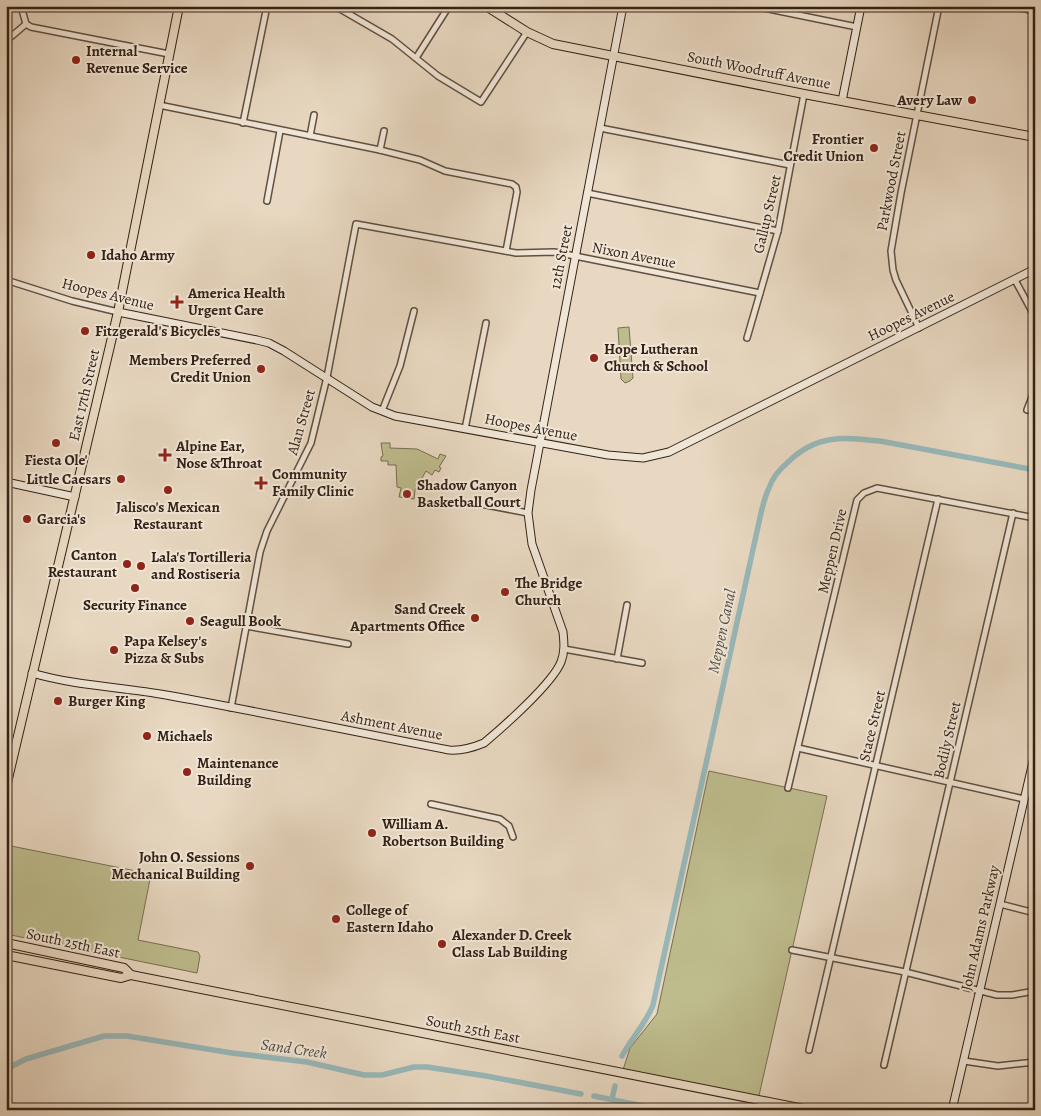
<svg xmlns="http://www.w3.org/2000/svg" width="1041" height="1116" viewBox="0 0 1041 1116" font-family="Alegreya,serif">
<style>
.green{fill:#bebc8d;stroke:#796e51}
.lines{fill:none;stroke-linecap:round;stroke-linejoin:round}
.canal{stroke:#98b8b9;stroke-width:5.5}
.street-casing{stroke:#614f40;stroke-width:8}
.secondary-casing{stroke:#342115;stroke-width:9}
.primary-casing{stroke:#342115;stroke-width:10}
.street{stroke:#f0e6d7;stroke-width:5}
.secondary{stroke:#f0e6d7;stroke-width:7}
.primary{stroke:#e8d8c1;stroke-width:8}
.poi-dot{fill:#8f2418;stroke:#f0e6d7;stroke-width:2}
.labels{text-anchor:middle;stroke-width:4;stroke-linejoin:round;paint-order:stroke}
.poi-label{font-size:15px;font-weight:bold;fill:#342115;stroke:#f0e6d7;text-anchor:start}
.street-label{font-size:15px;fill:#342115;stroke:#f0e6d7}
.water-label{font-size:16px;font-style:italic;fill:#524e46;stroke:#f0e6d7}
</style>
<rect width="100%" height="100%" fill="#e8d8c1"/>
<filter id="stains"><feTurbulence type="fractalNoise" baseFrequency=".004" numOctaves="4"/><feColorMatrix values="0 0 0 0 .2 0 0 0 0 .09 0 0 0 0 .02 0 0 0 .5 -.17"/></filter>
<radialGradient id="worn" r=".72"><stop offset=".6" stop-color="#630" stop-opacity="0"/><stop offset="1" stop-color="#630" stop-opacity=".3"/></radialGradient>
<g class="green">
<path d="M629,327L633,378L630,381L625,383L621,379L618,328Z"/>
<path d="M381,443H390V448L417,449L438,459L440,454L446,456L439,467L441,468L439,472L435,470L432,475L426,471L415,490L414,499L399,497L401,488L397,487L396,465H388V461H381V457L383,456Z"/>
<path d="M709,771L827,796L758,1100L622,1073L630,1048L657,1014Z"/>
<path d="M6,845L151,874L138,940L198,952L200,956L197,973L6,934Z"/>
</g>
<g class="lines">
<g class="canal">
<path d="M622,1056C631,1039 646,1023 653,1005L761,513C763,505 765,496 769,488C772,479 780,469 787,463C816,434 842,437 880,441L1035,470"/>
<path d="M6,1069L26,1059L104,1036H127L232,1053L307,1062L364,1075H382L414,1067H427L486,1076L581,1094"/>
<path d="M594,1096L662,1110"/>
<path d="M612,1099L615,1086"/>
</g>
<g class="street-casing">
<g id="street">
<path d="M21,6L26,24L31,27L169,54"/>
<path d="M335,6L392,39L438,76L481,102L527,32"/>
<path d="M754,6L857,27"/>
<path d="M1011,6L1035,11"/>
<path d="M6,41L26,24"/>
<path d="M416,58L449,6"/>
<path d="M159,105L380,150L420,160L445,171L512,184L516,187L517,192L506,251"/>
<path d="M243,123L267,6"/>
<path d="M600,128L790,165"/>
<path d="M310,136L314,115"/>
<path d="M380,150L384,131"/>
<path d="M587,193L778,231"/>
<path d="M267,201L280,131"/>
<path d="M6,280L72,301L118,312"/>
<path d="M1015,280L1035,317"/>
<path d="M919,328L896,280L893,270L891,251L901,193L939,6"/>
<path d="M747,338L778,231L804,94"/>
<path d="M1027,410L1035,389"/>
<path d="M382,411L400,366L414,311"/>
<path d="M465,429L486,323"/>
<path d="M481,504L528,513"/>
<path d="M246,626L348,644"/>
<path d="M564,649L642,663"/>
<path d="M617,659L627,605"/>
<path d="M231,708L260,552L267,531L311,443L327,377L356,224L516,253L554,252L575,256L760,293"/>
<path d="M798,748L1024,799"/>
<path d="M788,788L857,500L864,493L877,488L1035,518"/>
<path d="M431,804L500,819L509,826L513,837"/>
<path d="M1000,904L1035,913"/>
<path d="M792,950L905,972L997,995H1012L1035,991"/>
<path d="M809,1050L938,499"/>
<path d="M964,1061L998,1066L1035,1062"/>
<path d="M884,1065L1013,513"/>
</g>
</g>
<g class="secondary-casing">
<g id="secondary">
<path d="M842,101L861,6"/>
<path d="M118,312L257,340L269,343L284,351L372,407L395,416L608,455L643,458L669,452L1035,269"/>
<path d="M6,482L75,497"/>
<path d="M32,673C76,686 122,687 166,695C261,712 355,732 449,750C462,751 472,748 484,743C503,727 552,684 561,662C565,652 564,642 563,632L532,544L528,513L531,490L623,6"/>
<path d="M952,1110L1035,753"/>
</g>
</g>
<g class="primary-casing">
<g id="primary">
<path d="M486,6L527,32L553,44L804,94L1035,137"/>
<path d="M6,787L118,312L179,6"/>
<path d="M6,943L124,968L131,975L809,1110"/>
<path d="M6,955L121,978L131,975"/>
</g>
</g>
<use href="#street" class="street"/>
<use href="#secondary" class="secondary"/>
<use href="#primary" class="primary"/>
</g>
<g class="poi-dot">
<circle cx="76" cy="60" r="5"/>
<circle cx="972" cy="100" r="5"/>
<circle cx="874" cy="148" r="5"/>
<circle cx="91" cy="255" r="5"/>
<path d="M174.5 294.5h5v5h5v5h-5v5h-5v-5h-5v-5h5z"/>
<circle cx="85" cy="331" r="5"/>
<circle cx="594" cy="358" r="5"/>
<circle cx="261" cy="369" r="5"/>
<circle cx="56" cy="443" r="5"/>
<path d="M162.5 447.5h5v5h5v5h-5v5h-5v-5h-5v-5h5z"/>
<circle cx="121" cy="479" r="5"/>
<path d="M258.5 475.5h5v5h5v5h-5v5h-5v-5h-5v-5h5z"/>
<circle cx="168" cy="490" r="5"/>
<circle cx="407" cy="494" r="5"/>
<circle cx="27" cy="519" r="5"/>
<circle cx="127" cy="564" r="5"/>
<circle cx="141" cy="566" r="5"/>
<circle cx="135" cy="588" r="5"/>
<circle cx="505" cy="592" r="5"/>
<circle cx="475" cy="618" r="5"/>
<circle cx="190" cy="621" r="5"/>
<circle cx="114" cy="650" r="5"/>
<circle cx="58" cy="701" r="5"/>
<circle cx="147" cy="736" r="5"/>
<circle cx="187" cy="772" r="5"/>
<circle cx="372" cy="833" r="5"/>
<circle cx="250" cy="866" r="5"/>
<circle cx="336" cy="919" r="5"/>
<circle cx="442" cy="944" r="5"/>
</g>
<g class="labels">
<g class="poi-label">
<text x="86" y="56">Internal<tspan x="86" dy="17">Revenue Service</tspan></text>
<text x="962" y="105" text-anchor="end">Avery Law</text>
<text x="864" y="144" text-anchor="end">Frontier<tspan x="864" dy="17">Credit Union</tspan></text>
<text x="101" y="260">Idaho Army</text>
<text x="188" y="298">America Health<tspan x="188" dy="17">Urgent Care</tspan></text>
<text x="95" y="336">Fitzgerald's Bicycles</text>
<text x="604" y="354">Hope Lutheran<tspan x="604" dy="17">Church &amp; School</tspan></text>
<text x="251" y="365" text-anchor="end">Members Preferred<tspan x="251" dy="17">Credit Union</tspan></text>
<text x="176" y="451">Alpine Ear,<tspan x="176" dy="17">Nose &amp;Throat</tspan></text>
<text x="56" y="465" text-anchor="middle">Fiesta Ole'</text>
<text x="272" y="479">Community<tspan x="272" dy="17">Family Clinic</tspan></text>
<text x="111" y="484" text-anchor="end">Little Caesars</text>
<text x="417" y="490">Shadow Canyon<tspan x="417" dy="17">Basketball Court</tspan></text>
<text x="168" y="512" text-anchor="middle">Jalisco's Mexican<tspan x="168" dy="17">Restaurant</tspan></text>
<text x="37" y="524">Garcia's</text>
<text x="117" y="560" text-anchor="end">Canton<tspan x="117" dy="17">Restaurant</tspan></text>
<text x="151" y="562">Lala's Tortilleria<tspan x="151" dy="17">and Rostiseria</tspan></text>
<text x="515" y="588">The Bridge<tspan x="515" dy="17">Church</tspan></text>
<text x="135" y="610" text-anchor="middle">Security Finance</text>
<text x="465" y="614" text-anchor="end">Sand Creek<tspan x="465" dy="17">Apartments Office</tspan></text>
<text x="200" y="626">Seagull Book</text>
<text x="124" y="646">Papa Kelsey's<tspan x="124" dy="17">Pizza &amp; Subs</tspan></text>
<text x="68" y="706">Burger King</text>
<text x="157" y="741">Michaels</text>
<text x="197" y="768">Maintenance<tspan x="197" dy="17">Building</tspan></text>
<text x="382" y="829">William A.<tspan x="382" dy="17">Robertson Building</tspan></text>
<text x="240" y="862" text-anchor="end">John O. Sessions<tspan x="240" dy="17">Mechanical Building</tspan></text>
<text x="346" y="915">College of<tspan x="346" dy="17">Eastern Idaho</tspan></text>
<text x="452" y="940">Alexander D. Creek<tspan x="452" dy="17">Class Lab Building</tspan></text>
</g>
<g class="street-label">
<text transform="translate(759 70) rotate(11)" y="5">South Woodruff Avenue</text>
<text transform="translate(891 181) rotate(-79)" y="5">Parkwood Street</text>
<text transform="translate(767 214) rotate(-77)" y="5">Gallup Street</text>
<text transform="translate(634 255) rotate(11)" y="5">Nixon Avenue</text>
<text transform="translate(561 257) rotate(-79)" y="5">12th Street</text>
<text transform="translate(108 294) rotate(14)" y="5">Hoopes Avenue</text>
<text transform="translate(911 316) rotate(-26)" y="5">Hoopes Avenue</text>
<text transform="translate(84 395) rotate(-77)" y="5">East 17th Street</text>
<text transform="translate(301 422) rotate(-74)" y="5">Alan Street</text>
<text transform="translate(531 427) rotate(11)" y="5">Hoopes Avenue</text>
<text transform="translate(832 551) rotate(-77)" y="5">Meppen Drive</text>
<text transform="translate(392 725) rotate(11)" y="5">Ashment Avenue</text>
<text transform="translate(872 726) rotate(-77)" y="5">Stace Street</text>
<text transform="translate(947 740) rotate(-77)" y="5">Bodily Street</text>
<text transform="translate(980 928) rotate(-77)" y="5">John Adams Parkway</text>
<text transform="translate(73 943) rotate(12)" y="5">South 25th East</text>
<text transform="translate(473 1029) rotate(11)" y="5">South 25th East</text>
</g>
<g class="water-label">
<text transform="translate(721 631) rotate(-78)" y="6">Meppen Canal</text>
<text transform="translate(294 1048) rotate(8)" y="6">Sand Creek</text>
</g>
</g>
<rect width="1041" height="1116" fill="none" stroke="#e8d8c1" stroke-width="25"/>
<rect x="8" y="8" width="1026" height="1101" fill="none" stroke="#342115" stroke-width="2.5"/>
<rect x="12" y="12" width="1016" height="1091" fill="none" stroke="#342115"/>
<rect width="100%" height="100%" filter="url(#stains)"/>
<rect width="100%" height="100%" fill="url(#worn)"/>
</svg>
